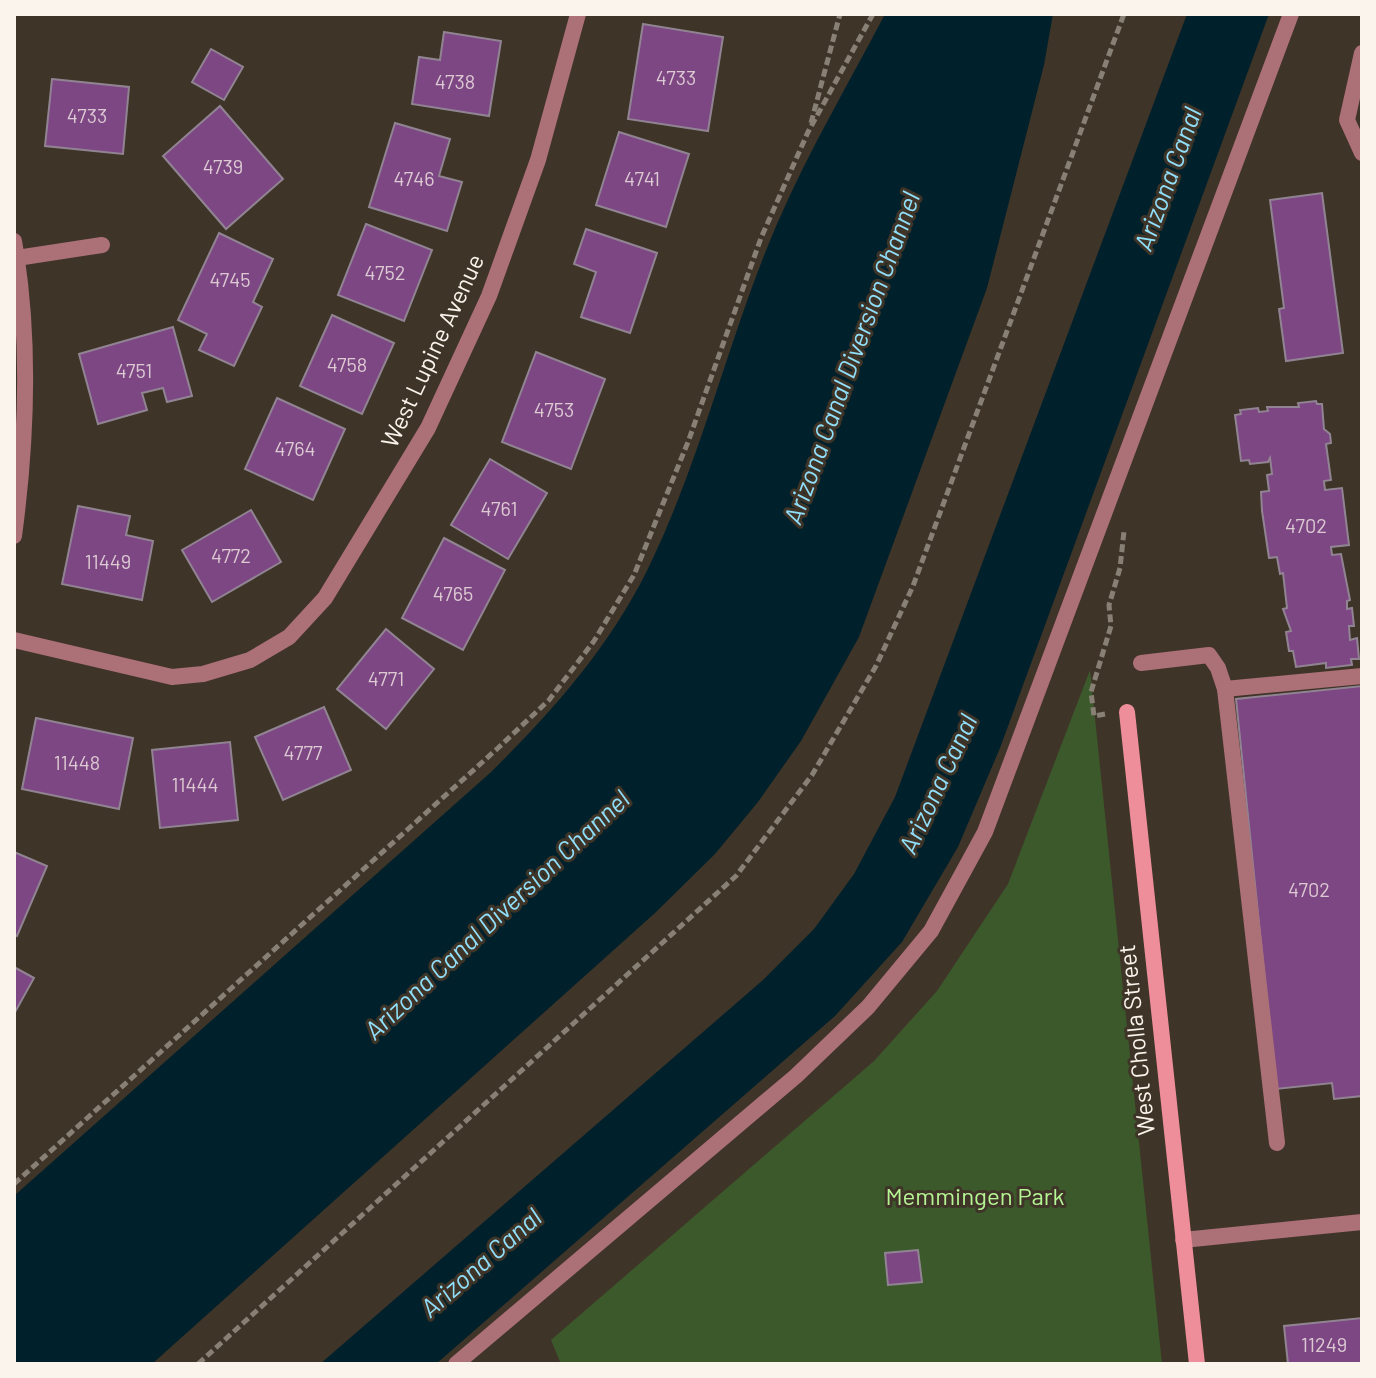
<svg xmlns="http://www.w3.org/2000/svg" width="1376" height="1378" viewBox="0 0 1376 1378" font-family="Barlow,sans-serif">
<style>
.green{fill:#3c592c}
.water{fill:#00212c}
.building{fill:#7d4784;stroke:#918492;stroke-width:2}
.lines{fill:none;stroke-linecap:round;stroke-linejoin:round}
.path{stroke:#898075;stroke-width:5;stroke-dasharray:8 4;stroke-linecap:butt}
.lane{stroke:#ac7077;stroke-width:16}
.street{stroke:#ac7077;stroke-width:16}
.secondary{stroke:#ee8e9b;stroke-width:16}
.labels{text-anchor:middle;stroke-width:6;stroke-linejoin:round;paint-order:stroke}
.number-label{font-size:20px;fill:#dcc9d2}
.street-label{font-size:24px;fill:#fbf4ec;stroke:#3f3428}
.park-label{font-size:24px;fill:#b5f593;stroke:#3f3428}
.water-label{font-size:26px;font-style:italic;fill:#90dffa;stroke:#3f3428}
</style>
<rect width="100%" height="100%" fill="#3f3428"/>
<path class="green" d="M1090,670L1162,1364H561L551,1340L874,1061L937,991L1008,884Z"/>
<g class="water">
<path d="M885,14H1053L1044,65L987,288L859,637L801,741L758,802L715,854L655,913L152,1364H14V1196L490,773C554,710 615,641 653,558C704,450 730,333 777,224C808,152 849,83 885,14Z"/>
<path d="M1187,14H1269L1000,748L958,847L902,942L835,1016L436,1364H320L763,980L814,929L854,874L895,797Z"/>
</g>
<g class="building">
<path d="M643,24L723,37L708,131L628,119Z"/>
<path d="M444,32L501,41L489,116L412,104L419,57L440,60Z"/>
<path d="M211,49L243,67L224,100L192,82Z"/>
<path d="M52,79L129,87L123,154L45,146Z"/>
<path d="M220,106L283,179L226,229L163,156Z"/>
<path d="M395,123L450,139L439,176L462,182L447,231L369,207Z"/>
<path d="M619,132L689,154L666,227L596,205Z"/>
<path d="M1322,193L1343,353L1286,361L1279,309L1284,308L1270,200Z"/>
<path d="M366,224L432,250L404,321L338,295Z"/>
<path d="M586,229L657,253L630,333L581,317L596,272L574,264Z"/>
<path d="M219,233L273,259L253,302L262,307L234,366L199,350L207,334L178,320Z"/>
<path d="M332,315L394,343L362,414L300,386Z"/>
<path d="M173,327L192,396L167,402L163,388L142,393L147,410L98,424L79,354Z"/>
<path d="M536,352L605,379L571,469L502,442Z"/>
<path d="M277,398L345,429L313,500L245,469Z"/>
<path d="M1316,401L1317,404H1322L1324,429L1330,434L1331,443L1326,444L1331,480L1324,481L1325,490L1342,488L1349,545L1331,547L1332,555L1341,554L1350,600L1347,601V609L1352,608L1354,626H1349L1350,640L1357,638L1359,659H1351L1352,665L1326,668V663L1296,667L1293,651H1289L1286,632L1291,631L1283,609L1287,608L1283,573L1280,574L1277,557L1269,558L1262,511L1261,492L1269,491L1267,475L1272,474L1270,458L1268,462L1250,464L1249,460L1241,461L1235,415L1241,414L1240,410L1258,408L1259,412L1268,411L1267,407H1299L1298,403Z"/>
<path d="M490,459L547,493L508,559L451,525Z"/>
<path d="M78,506L130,516L126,535L153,541L142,600L62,584Z"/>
<path d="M251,510L281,562L212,602L182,550Z"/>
<path d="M444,538L505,570L463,650L402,618Z"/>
<path d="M386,629L434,669L386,729L337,689Z"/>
<path d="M1362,686V1096L1334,1099L1332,1083L1276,1089L1236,699Z"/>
<path d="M324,707L351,770L283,800L255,737Z"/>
<path d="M36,718L133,738L119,809L22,789Z"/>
<path d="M230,742L238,820L160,828L152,750Z"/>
<path d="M14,852L47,866L17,936L14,934Z"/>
<path d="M14,967L34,978L14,1014Z"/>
<path d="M918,1250L922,1282L888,1285L885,1253Z"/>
<path d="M1362,1318V1364H1288L1284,1326Z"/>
</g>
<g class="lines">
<g class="path">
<path d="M811,123L840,14"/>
<path d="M1105,714L1094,716L1091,692L1111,626L1109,605L1120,568L1124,531"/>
<path d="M14,1184L498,748L549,700L594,641L634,575L688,442L761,238L808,132L873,14"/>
<path d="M198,1364L736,876L812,775L876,666L913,586L1124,14"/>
</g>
<g class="lane">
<path d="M1362,53L1347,120L1362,153"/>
<path d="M1141,663L1209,655L1218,668L1225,689L1277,1143"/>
<path d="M1225,689L1362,676"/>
<path d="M456,1364L796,1076L868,1007L931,931L985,832L1291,14"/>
</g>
<g class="street">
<path d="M14,241C31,339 27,439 14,536"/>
<path d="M17,258L102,245"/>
<path d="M14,640L172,677L203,674L250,660L289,637L325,598L428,428L489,296L538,160L578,14"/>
<path d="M1183,1240L1362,1222"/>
</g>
<path class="secondary" d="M1127,712L1197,1364"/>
</g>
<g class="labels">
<g class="number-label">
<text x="676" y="85">4733</text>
<text x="455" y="89">4738</text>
<text x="87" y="123">4733</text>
<text x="223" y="174">4739</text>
<text x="414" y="186">4746</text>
<text x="642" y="186">4741</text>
<text x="385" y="280">4752</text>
<text x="230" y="287">4745</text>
<text x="347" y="372">4758</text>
<text x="134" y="378">4751</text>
<text x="554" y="417">4753</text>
<text x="295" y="456">4764</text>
<text x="499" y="516">4761</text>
<text x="1306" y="533">4702</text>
<text x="231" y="563">4772</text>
<text x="108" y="569">11449</text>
<text x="453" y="601">4765</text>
<text x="386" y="686">4771</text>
<text x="303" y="760">4777</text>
<text x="77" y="770">11448</text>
<text x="195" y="792">11444</text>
<text x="1309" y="897">4702</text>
<text x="1324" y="1352">11249</text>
</g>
<g class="street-label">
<text transform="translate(433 351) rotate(-65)" y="8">West Lupine Avenue</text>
<text transform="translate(1137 1040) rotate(-96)" y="8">West Cholla Street</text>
</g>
<g class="park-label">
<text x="975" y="1205">Memmingen Park</text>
</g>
<g class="water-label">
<text transform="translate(1168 179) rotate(-70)" y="9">Arizona Canal</text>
<text transform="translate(852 358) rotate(-70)" y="9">Arizona Canal Diversion Channel</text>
<text transform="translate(938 784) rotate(-65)" y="9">Arizona Canal</text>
<text transform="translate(497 915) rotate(-43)" y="9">Arizona Canal Diversion Channel</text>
<text transform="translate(481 1263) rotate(-41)" y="9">Arizona Canal</text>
</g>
</g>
<rect width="1376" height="1378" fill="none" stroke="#fbf4ec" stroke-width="32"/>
</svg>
